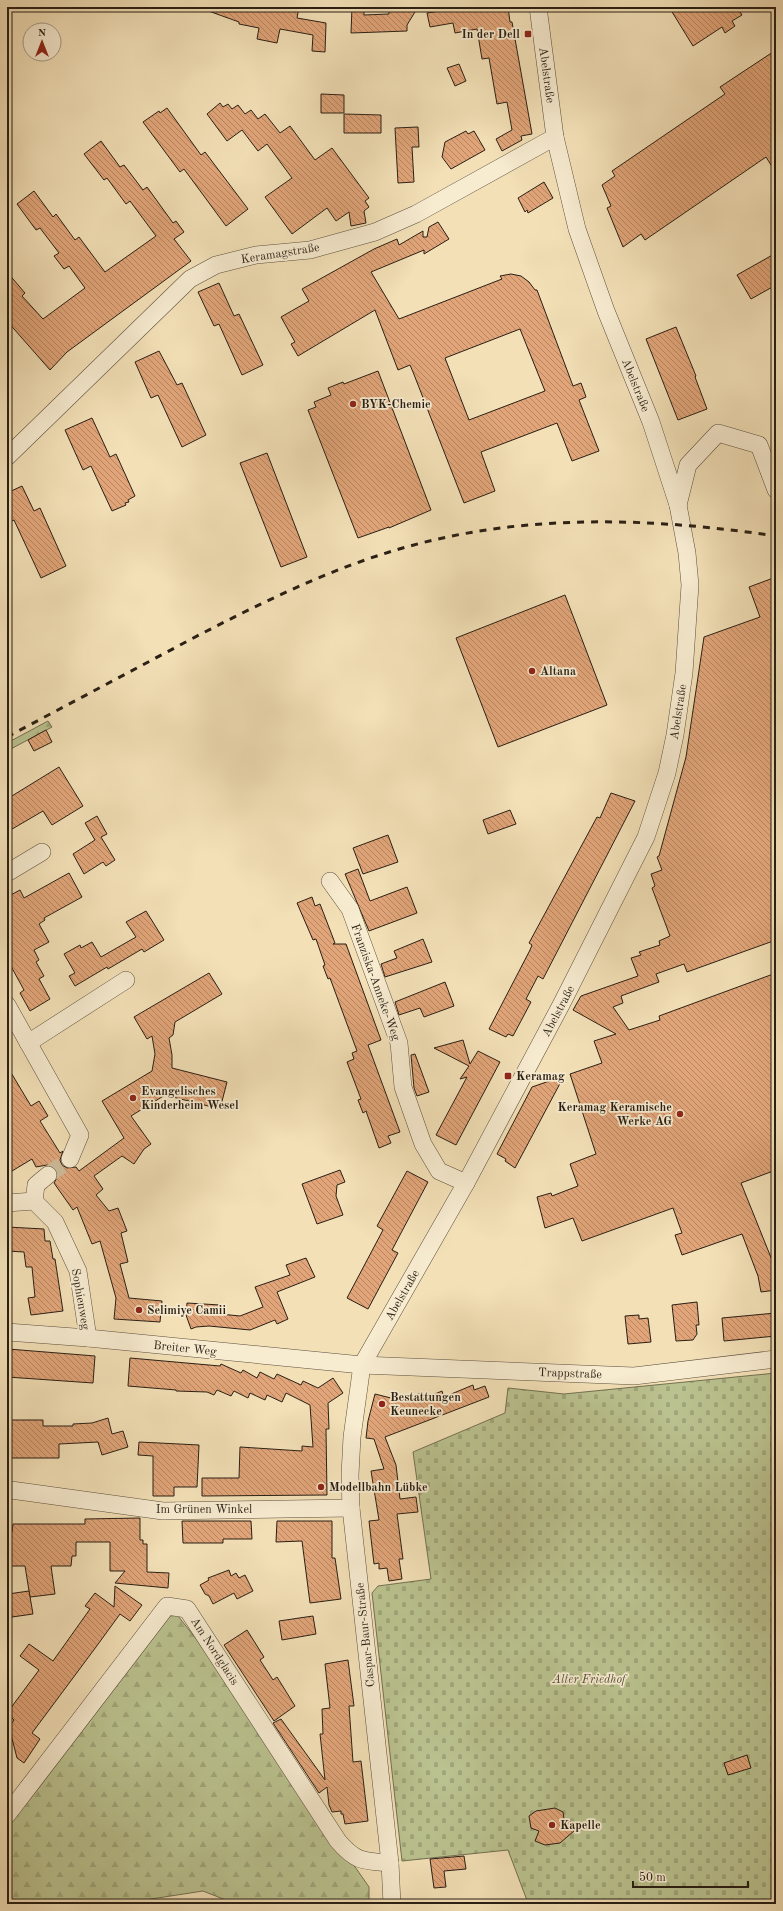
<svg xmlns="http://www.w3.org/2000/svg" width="783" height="1911" viewBox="0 0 783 1911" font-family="'Old Standard TT',serif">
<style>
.forest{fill:url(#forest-firs);stroke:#727052}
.cemetery{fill:url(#cemetery-stones);stroke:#727052}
.building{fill:url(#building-back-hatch);stroke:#291f14;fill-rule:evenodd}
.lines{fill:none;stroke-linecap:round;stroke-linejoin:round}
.minor-tunnel{stroke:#cbb996;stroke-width:17;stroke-dasharray:17 8;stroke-linecap:butt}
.minor-casing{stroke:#5c4f3d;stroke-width:18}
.minor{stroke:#f7ebd0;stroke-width:17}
.rail{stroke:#291f14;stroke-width:3;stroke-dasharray:7 7;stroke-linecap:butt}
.poi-dot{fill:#8f2418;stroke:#f7ebd0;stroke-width:1.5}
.labels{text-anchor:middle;stroke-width:3.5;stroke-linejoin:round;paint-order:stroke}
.poi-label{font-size:12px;font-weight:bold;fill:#291f14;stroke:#f7ebd0;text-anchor:start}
.street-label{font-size:12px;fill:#291f14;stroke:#f7ebd0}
.park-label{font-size:12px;font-style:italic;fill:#545039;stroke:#f7ebd0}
</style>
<defs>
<pattern id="forest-firs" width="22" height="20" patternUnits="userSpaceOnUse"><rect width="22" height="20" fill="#bac28f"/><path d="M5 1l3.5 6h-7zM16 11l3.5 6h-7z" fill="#a0a67a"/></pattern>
<pattern id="cemetery-stones" width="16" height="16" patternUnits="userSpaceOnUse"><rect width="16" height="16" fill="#bac28f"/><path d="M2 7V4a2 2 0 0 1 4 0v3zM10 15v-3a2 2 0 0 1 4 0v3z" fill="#a0a67a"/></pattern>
<pattern id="building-back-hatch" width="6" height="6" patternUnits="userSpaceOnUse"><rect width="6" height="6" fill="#e1a579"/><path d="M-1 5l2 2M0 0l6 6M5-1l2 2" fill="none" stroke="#b68662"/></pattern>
</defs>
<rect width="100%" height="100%" fill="#f3e0b7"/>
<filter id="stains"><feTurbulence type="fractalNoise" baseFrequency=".005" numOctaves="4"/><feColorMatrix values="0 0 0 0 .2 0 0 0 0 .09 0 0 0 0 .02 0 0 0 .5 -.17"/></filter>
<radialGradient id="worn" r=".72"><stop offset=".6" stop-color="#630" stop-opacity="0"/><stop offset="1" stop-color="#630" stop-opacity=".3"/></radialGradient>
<g class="forest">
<path d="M48,721L52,727L7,751V743Z"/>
<path d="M174,1611L197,1640L369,1887V1904H236L203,1891L138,1901L132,1904H7V1825L31,1798Z"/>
</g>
<path class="cemetery" d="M776,1373V1904H526L528,1903L508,1850L402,1861L372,1593L378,1586L431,1579L413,1452L505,1413L508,1388L564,1394Z"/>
<g class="building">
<path d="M203,7H299L297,18L326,23L325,52L312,51L313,35L280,29L277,43L257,39L259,28L239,24V22L203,9Z"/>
<path d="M352,7H364V15L389,14V7H418L407,25V31L351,33Z"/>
<path d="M467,7V10L486,7H508L510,22H512L532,134L521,136L522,140L502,151L496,139L512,130L507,102L497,104L489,58L482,59L477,29L455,33L453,23L430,27L427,13Z"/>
<path d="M669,7H737L742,15L732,21L735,26L725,33L722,27L693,46Z"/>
<path d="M776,50V173L766,157L645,240L641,234L623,247L607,208L611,206L602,185L615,176L612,171L725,94L720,87Z"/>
<path d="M459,64L466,81L455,86L447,68Z"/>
<path d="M321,94L344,95V113H321Z"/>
<path d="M220,103L223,107L228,104L232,109L238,105L245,114L251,110L258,119L265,114L280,133L290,126L315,160L332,148L369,198L365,201L369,207L364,211L366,223L351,226L349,212L336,221L327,208L292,234L265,197L292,178L267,144L258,151L242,130L227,141L207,114Z"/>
<path d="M167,108L201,155L205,152L248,209L226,226L184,169L180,172L143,122L159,111L160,113Z"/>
<path d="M344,114L381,115V133H344Z"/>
<path d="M418,127L419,147H412L414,182L398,183L395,128Z"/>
<path d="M466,131L468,134L474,131L485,150L451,169L442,157L445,142Z"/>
<path d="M101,141L120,167L124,165L143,190L147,187L173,223L176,221L184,232L174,239L191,261L67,352L50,370L7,321V272L25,293L22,296L43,319L85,288L69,266L64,269L54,256L59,253L40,228L36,230L17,204L34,191L53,217L56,214L75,240L79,237L105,272L156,236L130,201L126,204L107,178L104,180L84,154Z"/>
<path d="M544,182L553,198L528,213L527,210L525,212L518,198Z"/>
<path d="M438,222L449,239L424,254V250L371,272L399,319L502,279L500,276L511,274L521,276L529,282L535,290H537L573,386L581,383L586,397L579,400L599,451L572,461L557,423L481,452L495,491L464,503L413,372L410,365L398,370L375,310L298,356L291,344L295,342L281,317L309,301L302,289L374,249L397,239L399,245L423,231V237H427L429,227ZM520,329L545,391L469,420L445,358Z"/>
<path d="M776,253V285L751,299L737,275Z"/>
<path d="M219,283L234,316L239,314L263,365L242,375L219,324L214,326L198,292Z"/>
<path d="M676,327L696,376L695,377L707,409L678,420L646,339Z"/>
<path d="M159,351L177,385L182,383L206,435L182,447L158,395L151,398L135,362Z"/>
<path d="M378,371L431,510L389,528V527L358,538L308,410L316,407L314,402L331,395L328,388L343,382L344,384Z"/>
<path d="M92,418L110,457L116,454L135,496L128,500L129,502L125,503L126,505L112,511L91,466L83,470L65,430Z"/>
<path d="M267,453L307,557L281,567L240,463Z"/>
<path d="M22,486L34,511L40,508L66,566L41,578L14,520L7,523V493Z"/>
<path d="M776,577V940L687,972L684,964L656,974L659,982L621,996L623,1003L613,1007L629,1030L660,1020L659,1016L776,973V1170L741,1183L776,1270V1290L761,1292L758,1276L742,1234L682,1255L675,1235L682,1233L673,1208L582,1241L573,1218L545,1228L537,1197L551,1193L552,1196L578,1186L570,1164L596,1154L570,1074L602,1063L594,1041L616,1034L573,1010L581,996L638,976L631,958L641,955L639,952L660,945L659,941L670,936L652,888L655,886L651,874L662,870L657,857L659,856L686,757L704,637L760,617L749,587Z"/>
<path d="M565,595L607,705L498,747L456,638Z"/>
<path d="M46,730L52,742L34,751L28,740Z"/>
<path d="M59,767L83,806L52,825L43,811L7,832V799Z"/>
<path d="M611,793L635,801L543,979L538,976L526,999L531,1002L513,1036L508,1034L506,1037L489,1029L530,950L532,945L529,943L597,817L600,818Z"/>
<path d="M510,810L516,824L488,834L483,820Z"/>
<path d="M97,816L107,834L101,837L115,860L106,866L103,862L84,874L73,854L95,840L85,823Z"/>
<path d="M388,835L398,862L363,874L353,848Z"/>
<path d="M358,869L370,901L407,887L417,913L369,931L345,874Z"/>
<path d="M69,873L82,897L44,918L45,920L39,924L49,942L34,950L39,960L36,962L44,976L39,979L50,999L30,1011L20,993L24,990L7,959V897L20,890L24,898Z"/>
<path d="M312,897L315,906L320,904L335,943L333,944H346L381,1040L368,1045L400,1132L388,1136L391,1143L379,1148L366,1111L363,1113L358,1100L361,1099L347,1062L354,1059L352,1053L357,1051L330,978L328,979L323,966L325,965L316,939L313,940L297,903Z"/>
<path d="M146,911L164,940L144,952L142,949L108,969L107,967L75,986L69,976L75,973L64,954L80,945L81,948L92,942L101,957L136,937L126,922Z"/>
<path d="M423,939L432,962L385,977L381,964L397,958L394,951Z"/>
<path d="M209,973L222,994L175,1022L173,1035L169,1038L172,1055V1068L227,1082L220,1109L165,1095L131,1116L151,1144L144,1149L134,1164L122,1156L94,1176L103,1189L96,1195L109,1211L118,1208L127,1231L121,1233L128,1262L120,1264L129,1298L162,1301L160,1322L114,1319L116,1298L100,1241L92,1244L77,1207L73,1210L54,1183L57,1178L56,1169L47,1165L36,1167L32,1159L7,1174V1066L31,1106L39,1101L48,1116L40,1121L60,1153L63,1151L60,1160L62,1165L67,1168L76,1167L79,1171L124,1138L102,1101L152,1071L155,1054L152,1036L147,1039L134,1017Z"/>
<path d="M445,982L454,1006L424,1017L420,1008L399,1015L395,1002Z"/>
<path d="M463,1040L470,1064L478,1051L500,1062L456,1145L436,1135L467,1077L460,1079L469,1066L434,1048Z"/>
<path d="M415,1054L429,1092L417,1096L414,1088L411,1055Z"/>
<path d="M564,1076L515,1168L505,1161L506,1159L497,1154L532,1087Z"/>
<path d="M340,1170L345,1182L337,1185L336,1196L343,1215L317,1224L302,1184Z"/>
<path d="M407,1171L428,1182L392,1250L398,1253L368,1309L347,1298L383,1230L377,1226Z"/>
<path d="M7,1227L44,1229L45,1241H50L53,1259H55L63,1311L31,1315L28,1298L35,1297L32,1267H26L24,1252L7,1251Z"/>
<path d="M306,1258L315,1277L277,1292L288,1319L277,1324L275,1320L250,1330L209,1326L196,1327L191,1329L186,1315L187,1303L220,1305V1314L240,1316L263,1307L255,1287L290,1275L286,1265Z"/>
<path d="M697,1302L699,1325H696L697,1334L693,1340L676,1341L672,1305Z"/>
<path d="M776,1313V1336L724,1341L722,1318Z"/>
<path d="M639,1315V1319L648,1318L651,1342L628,1344L625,1316Z"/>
<path d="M8,1349L95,1356L93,1383L7,1377Z"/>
<path d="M130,1358L220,1366L221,1364L241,1373L243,1370L257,1378L260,1372L274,1379L277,1374L301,1385L303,1381L318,1388L333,1378L343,1393L328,1403L329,1429H326L327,1495L202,1496V1478H239L240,1447L302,1451V1446L313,1447L310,1405L286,1393L282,1402L267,1395L265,1400L250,1393L248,1398L234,1391L231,1396L217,1390L214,1395L207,1392L176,1391V1390L128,1386Z"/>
<path d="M473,1385L474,1390L485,1386L489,1397L385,1437L396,1465L400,1499L416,1497L418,1512L397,1514L403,1559H399L402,1579L389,1581L387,1568L379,1569V1563L374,1564L369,1521L379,1520L371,1471L384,1469L374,1439L366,1438L368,1421L375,1394L395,1399L401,1396L403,1400L421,1393L423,1399L442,1391L444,1397Z"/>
<path d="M108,1418L112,1434L123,1431L128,1447L102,1455L98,1442L59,1444V1458H8L7,1426H12L11,1420H43V1426H73V1424L92,1423Z"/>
<path d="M139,1442L199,1445L197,1487H174V1496H153V1456L138,1455Z"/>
<path d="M140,1518V1540H143V1544H147V1572L169,1573L168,1588L115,1583L125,1571H110V1542H76V1556H72L71,1566H51L55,1594L30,1597L25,1566H7V1533L12,1532L13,1524H85V1519Z"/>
<path d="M182,1521H251L252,1539H223V1543H183Z"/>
<path d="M277,1521H332V1558H335L341,1599L310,1603L302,1541L276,1542Z"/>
<path d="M229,1570L231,1576L236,1573L239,1578L245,1575L253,1591L237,1599L234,1593L213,1604L209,1596L205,1594L200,1585L209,1580L208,1578Z"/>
<path d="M115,1586L142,1605L130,1621L120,1614L96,1647L32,1733L40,1739L24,1763L17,1758L9,1727L14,1720L7,1713L39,1670L20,1656L29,1644L53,1661L90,1609L85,1606L95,1593L114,1607Z"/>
<path d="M29,1591L33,1614L12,1617L8,1594Z"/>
<path d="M313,1616L316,1634L282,1640L279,1621Z"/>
<path d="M247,1630L264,1657L260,1660L273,1680L277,1677L295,1706L274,1721L224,1645Z"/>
<path d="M348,1660L354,1706H349L353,1762L361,1761L368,1821L345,1824L343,1814H341V1811L332,1812L329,1805L327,1787L319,1793L273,1723L281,1719L325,1780L320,1734H323L322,1709L330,1708L325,1664Z"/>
<path d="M747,1755L751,1768L728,1775L724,1763Z"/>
<path d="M555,1808L563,1812L564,1819L573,1823L574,1831L560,1843L545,1845L535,1841L539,1831L531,1828L529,1816L536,1811Z"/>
<path d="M464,1856L466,1869L444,1871L446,1887L434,1888L430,1859Z"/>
</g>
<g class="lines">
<path class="minor-tunnel" d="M48,1175L70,1159"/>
<g class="minor-casing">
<g id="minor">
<path d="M7,457L190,279L216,265L256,255L310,250L375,232L416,214L555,137"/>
<path d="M678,505L688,465L718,433L759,445L776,490"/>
<path d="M7,873L42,852"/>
<path d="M330,881L350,909L399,1043L403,1087L423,1144L439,1171L466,1183"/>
<path d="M7,1005L80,1135L70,1159"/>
<path d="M28,1043L126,980"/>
<path d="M48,1175L36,1185L34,1201L55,1222L78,1271L88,1338"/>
<path d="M7,1203L34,1201"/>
<path d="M7,1332L88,1338L362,1365L634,1376L776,1359"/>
<path d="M11,1490L163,1511L351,1508"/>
<path d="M7,1815L167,1606L187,1609L338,1841C356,1862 363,1861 390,1863"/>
<path d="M392,1904L390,1863L351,1508L350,1475L352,1437L362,1365L466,1183L561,1005L646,837L667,773L675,735L684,673L690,585L687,553L678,505L651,422L606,311L577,229L555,137L538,7"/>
</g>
</g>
<use href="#minor" class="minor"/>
<path class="rail" d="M7,737C71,703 135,669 199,635C267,600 336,566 410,546C530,513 654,518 776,536"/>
</g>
<g class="poi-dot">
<rect x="524" y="30" width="8" height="8" rx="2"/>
<circle cx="353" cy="404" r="4"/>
<circle cx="532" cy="671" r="4"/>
<rect x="504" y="1072" width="8" height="8" rx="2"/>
<circle cx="133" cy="1098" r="4"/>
<circle cx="680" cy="1114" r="4"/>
<circle cx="139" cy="1310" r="4"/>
<circle cx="382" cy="1404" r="4"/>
<circle cx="321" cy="1487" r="4"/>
<circle cx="552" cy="1825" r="4"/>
</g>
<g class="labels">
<g class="poi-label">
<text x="520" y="38" text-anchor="end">In der Dell</text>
<text x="361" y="408">BYK-Chemie</text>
<text x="540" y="675">Altana</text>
<text x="516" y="1080">Keramag</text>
<text x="141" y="1095">Evangelisches<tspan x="141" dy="14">Kinderheim Wesel</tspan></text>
<text x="672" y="1111" text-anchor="end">Keramag Keramische<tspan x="672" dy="14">Werke AG</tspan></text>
<text x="147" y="1314">Selimiye Camii</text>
<text x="390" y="1401">Bestattungen<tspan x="390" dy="14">Keunecke</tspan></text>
<text x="329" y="1491">Modellbahn Lübke</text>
<text x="560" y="1829">Kapelle</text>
</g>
<g class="street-label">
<text transform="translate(547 75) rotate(82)" y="4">Abelstraße</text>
<text transform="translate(280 253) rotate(-9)" y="4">Keramagstraße</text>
<text transform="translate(636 385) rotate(68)" y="4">Abelstraße</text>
<text transform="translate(678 712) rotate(-81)" y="4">Abelstraße</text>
<text transform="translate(376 982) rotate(70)" y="4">Franziska-Anneke-Weg</text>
<text transform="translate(558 1011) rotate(-62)" y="4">Abelstraße</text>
<text transform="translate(402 1295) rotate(-60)" y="4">Abelstraße</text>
<text transform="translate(81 1299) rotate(80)" y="4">Sophienweg</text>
<text transform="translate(185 1348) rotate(6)" y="4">Breiter Weg</text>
<text transform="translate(570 1373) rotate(2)" y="4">Trappstraße</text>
<text x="204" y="1513">Im Grünen Winkel</text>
<text transform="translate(365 1635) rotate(-96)" y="4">Caspar-Baur-Straße</text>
<text transform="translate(215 1651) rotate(57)" y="4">Am Nordglacis</text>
</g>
<g class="park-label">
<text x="589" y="1683">Alter Friedhof</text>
</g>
</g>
<rect width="783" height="1911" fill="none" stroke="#f3e0b7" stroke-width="24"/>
<rect x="8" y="8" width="767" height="1895" fill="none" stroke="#291f14" stroke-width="2"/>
<rect x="12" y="12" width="759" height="1887" fill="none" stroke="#291f14"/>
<g transform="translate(42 42)"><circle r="19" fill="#f7ebd0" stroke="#a59985"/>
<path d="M0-3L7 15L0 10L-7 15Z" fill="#8f2418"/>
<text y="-6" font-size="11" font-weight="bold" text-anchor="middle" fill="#291f14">N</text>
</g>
<path d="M633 1881v6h115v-6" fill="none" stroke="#291f14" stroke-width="2"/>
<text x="639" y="1881" font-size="12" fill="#291f14" stroke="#f7ebd0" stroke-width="3" paint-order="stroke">50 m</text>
<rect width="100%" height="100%" filter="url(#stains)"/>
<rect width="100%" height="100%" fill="url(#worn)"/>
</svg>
